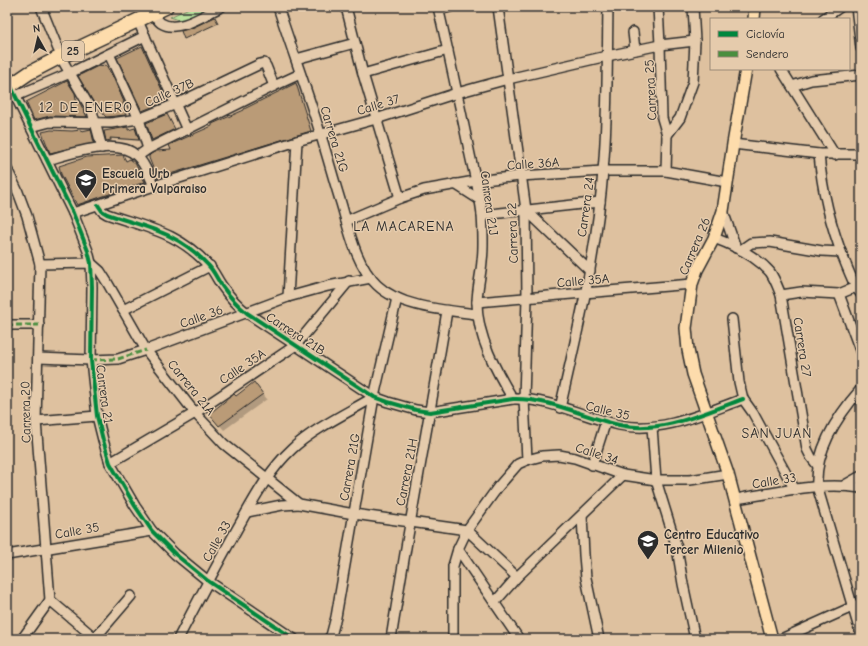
<svg xmlns="http://www.w3.org/2000/svg" width="868" height="646" viewBox="0 0 868 646" font-family="'Comic Neue',sans-serif">
<style>
.green{fill:#bae29d;stroke:#728664}
.shadow{fill:#0003}
.building{fill:#ba9b77;stroke:#2b2b2b}
.lines{fill:none;stroke-linecap:round;stroke-linejoin:round}
.minor-casing{stroke:#2b2b2b;stroke-width:12}
.major-casing{stroke:#2b2b2b;stroke-width:14}
.highway-casing{stroke:#2b2b2b;stroke-width:16}
.minor{stroke:#e5cbac;stroke-width:9}
.major{stroke:#fddcac;stroke-width:11}
.highway{stroke:#fddcac;stroke-width:13}
.quiet{stroke:#4a8e3f;stroke-width:3;stroke-dasharray:6 3;stroke-linecap:butt}
.cycleway-casing{stroke:#e5cbac;stroke-width:6}
.cycleway{stroke:#00873e;stroke-width:4}
.labels{text-anchor:middle;stroke-width:3;stroke-linejoin:round;paint-order:stroke}
.shield{fill:#e5cbac;stroke:#635b52;stroke-width:1}
.shield-label{font-size:12px;font-weight:bold;fill:#2b2b2b}
.street-label{font-size:13px;fill:#2b2b2b;stroke:#e5cbac}
.poi-label{font-size:13px;font-weight:bold;fill:#2b2b2b;stroke:#e5cbac;text-anchor:start}
.neighbourhood-label{font-size:14px;letter-spacing:1px;fill:#2b2b2b;stroke:#e5cbac}
</style>
<rect width="100%" height="100%" fill="#dec19f"/>
<filter id="ink" filterUnits="userSpaceOnUse"><feTurbulence type="fractalNoise" baseFrequency=".025" numOctaves="2"/><feDisplacementMap in="SourceGraphic" scale="8" xChannelSelector="R" yChannelSelector="G"/><feConvolveMatrix kernelMatrix="1 2 1 2 8 2 1 2 1" color-interpolation-filters="sRGB"/></filter>
<g filter="url(#ink)">
<path class="green" d="M191,7H219L188,23L170,17Z"/>
<g class="shadow">
<path d="M215,19L218,24L185,38Z"/>
<path d="M142,47L169,103L145,113L119,58Z"/>
<path d="M107,69L115,80L126,104L124,105L128,116L109,118L106,116Z"/>
<path d="M67,82L76,96L78,103L82,106L88,118L37,121L35,119Z"/>
<path d="M295,84L297,86L312,133L160,180L158,178L172,151Z"/>
<path d="M167,115L176,131L155,142L153,140L148,123Z"/>
<path d="M127,128L129,130L135,129L137,131L140,141L112,139V142L109,143L107,141L105,132Z"/>
<path d="M90,130L92,132L96,144L53,154L51,152L82,132Z"/>
<path d="M123,156L127,162L130,160L140,171L147,184L80,207L62,173Z"/>
<path d="M254,384L267,399L224,430L210,414L236,397Z"/>
</g>
<g class="building">
<path d="M215,17L218,23L184,39L181,31L194,27Z"/>
<path d="M142,46L167,101L142,111L117,58Z"/>
<path d="M106,65L113,77L124,102L123,103L126,115L106,117L95,105L78,76L98,66Z"/>
<path d="M67,81L75,93L76,100L80,103L87,117L50,116L34,120L26,102Z"/>
<path d="M296,83L311,131L157,178L149,158V156L151,154L156,151L171,150L169,145L212,126V124L244,110V109Z"/>
<path d="M167,114L175,129L152,140L146,123Z"/>
<path d="M128,127V130L135,128L139,140L110,138L111,140L106,141L104,131Z"/>
<path d="M91,129L94,143L50,153L42,132L51,130L72,131L81,130L82,131Z"/>
<path d="M123,155L126,161L130,159L135,163L145,182L77,205L61,174L59,166L87,157Z"/>
<path d="M254,382L263,394L219,426L209,414L234,394L236,396Z"/>
</g>
<g class="lines">
<g class="minor-casing">
<g id="minor">
<path d="M41,7L58,49"/>
<path d="M278,7C292,50 308,93 321,136C328,158 334,181 341,203C349,230 356,265 377,285C401,308 446,310 477,314"/>
<path d="M346,7L363,74L400,198"/>
<path d="M438,7C449,54 459,102 469,150C473,171 480,193 482,215C483,230 484,246 482,261C481,275 477,289 477,303C477,336 496,371 513,399"/>
<path d="M498,7L526,210L527,298L524,399L527,460"/>
<path d="M658,7L660,45L662,118L667,135L666,171"/>
<path d="M856,7L861,48"/>
<path d="M439,10L450,7"/>
<path d="M153,13C156,17 158,21 161,23C178,34 205,14 221,7"/>
<path d="M823,19L840,7"/>
<path d="M138,21L187,130"/>
<path d="M633,32L635,50"/>
<path d="M109,54L139,119L148,149"/>
<path d="M296,59L355,43"/>
<path d="M64,63L92,111L102,148"/>
<path d="M781,69L835,155"/>
<path d="M363,74L448,50"/>
<path d="M7,75L10,85L73,213L88,251L91,263L92,287L91,360L97,416L103,440L110,463L135,506L152,531L175,554L208,581L294,639"/>
<path d="M792,86L811,80L861,75"/>
<path d="M16,96L70,73L145,36"/>
<path d="M31,127L50,122L111,123L139,119L176,104L260,64L264,63L266,66L274,86"/>
<path d="M667,135L680,118L693,82L695,41L693,7"/>
<path d="M733,144L819,154H861"/>
<path d="M819,154C822,192 832,231 847,267C851,276 854,286 861,294"/>
<path d="M138,156L148,149L274,86L300,74"/>
<path d="M47,160C70,154 118,137 137,156C145,163 149,176 154,186"/>
<path d="M7,169L18,192L27,216L40,264L36,421L50,600L96,639"/>
<path d="M455,184L480,200"/>
<path d="M98,205L102,211L107,214C147,228 178,232 208,265C214,271 217,279 222,286C229,296 237,305 247,313L374,397L388,402L416,410L430,412L513,399C549,398 584,417 619,425C662,434 704,413 743,399"/>
<path d="M526,210L590,271"/>
<path d="M723,211L736,248"/>
<path d="M73,213L154,186L297,141L376,119L457,93L508,79L607,56L660,45L695,41"/>
<path d="M482,215L600,202"/>
<path d="M346,221L400,198L424,190L475,181L520,176L603,171H666L727,182"/>
<path d="M714,238C733,245 756,256 770,272C775,279 778,288 781,295L807,449L811,457L818,466"/>
<path d="M741,250L751,243L770,242L822,251L841,252"/>
<path d="M40,264L91,263L100,271L107,282L146,350L195,413L224,444L299,504L354,514L467,530L517,577"/>
<path d="M839,294L861,353"/>
<path d="M781,295L801,292L839,294L856,287"/>
<path d="M288,297L297,141"/>
<path d="M477,302L692,284"/>
<path d="M123,310L210,266"/>
<path d="M732,319L739,382L743,399L753,413L795,490"/>
<path d="M7,325H39"/>
<path d="M38,358L91,360L118,359L146,350L288,297L328,286L371,278"/>
<path d="M861,389C838,415 815,450 817,486L861,635"/>
<path d="M560,408C578,330 597,251 603,171C608,117 607,62 608,7"/>
<path d="M36,421L97,416"/>
<path d="M652,427L656,480L677,548L683,584L695,639"/>
<path d="M110,463L195,413L296,345L349,281"/>
<path d="M592,465L606,421"/>
<path d="M845,485L861,476"/>
<path d="M735,499C776,493 820,481 861,488"/>
<path d="M247,512L282,505L299,504"/>
<path d="M582,515L584,555L586,578L599,639"/>
<path d="M458,549L519,639"/>
<path d="M7,555L152,531"/>
<path d="M495,602L517,577L623,475"/>
<path d="M95,638L131,596"/>
<path d="M22,639L50,600"/>
<path d="M178,639C197,602 217,565 237,529C253,501 268,471 292,449C313,429 349,412 374,397"/>
<path d="M328,639L331,636L336,617L374,397L397,298"/>
<path d="M391,639C408,529 429,420 447,311"/>
<path d="M453,639V566L458,549L467,530L498,487L518,464L527,460L542,456L559,455L575,458L623,475L656,480H690L728,474"/>
<path d="M781,639L861,603"/>
</g>
</g>
<g class="major-casing">
<g id="major">
<path d="M754,19L755,7"/>
<path d="M746,69L733,144L723,211L714,238L697,270L692,284L686,328L688,350L693,374L728,474L772,639"/>
</g>
</g>
<g class="highway-casing">
<path id="highway" d="M7,88L29,73L58,58L166,7"/>
</g>
<use href="#minor" class="minor"/>
<use href="#major" class="major"/>
<use href="#highway" class="highway"/>
<g class="quiet">
<path d="M7,325H39"/>
<path d="M91,360L118,359L146,350"/>
</g>
<g class="cycleway-casing">
<g id="cycleway">
<path d="M7,75L10,85L73,213L88,251L91,263L92,287L91,360L97,416L103,440L110,463L135,506L152,531L175,554L208,581L294,639"/>
<path d="M98,205L102,211L107,214C147,228 178,232 208,265C214,271 217,279 222,286C229,296 237,305 247,313L374,397L388,402L416,410L430,412L513,399C549,398 584,417 619,425C662,434 704,413 743,399"/>
</g>
</g>
<use href="#cycleway" class="cycleway"/>
</g>
</g>
<defs>
<g id="school-pin" transform="scale(1.15)"><path d="M0 17L-7.5 6A9.5 9.5 0 1 1 7.5 6Z" fill="#2b2b2b" stroke="#e5cbac"/><path d="M0-5L7-2L0 1L-7-2ZM-4 1L0 2.5L4 1V4Q0 6-4 4Z" fill="#fff"/></g>
</defs>
<g fill-rule="evenodd">
<use href="#school-pin" x="86" y="180"/>
<use href="#school-pin" x="648" y="541"/>
</g>
<g class="labels">
<rect class="shield" x="62" y="41" width="22" height="20" rx="3"/>
<g class="shield-label">
<text x="73" y="55">25</text>
</g>
<g class="street-label">
<text transform="translate(650 90) rotate(-93)" y="5">Carrera 25</text>
<text transform="translate(169 92) rotate(-24)" y="5">Calle 37B</text>
<text transform="translate(378 104) rotate(-17)" y="5">Calle 37</text>
<text transform="translate(335 139) rotate(73)" y="5">Carrera 21G</text>
<text transform="translate(533 163) rotate(-4)" y="5">Calle 36A</text>
<text transform="translate(490 203) rotate(82)" y="5">Carrera 21J</text>
<text transform="translate(585 207) rotate(-82)" y="5">Carrera 24</text>
<text transform="translate(512 233) rotate(-92)" y="5">Carrera 22</text>
<text transform="translate(694 246) rotate(-67)" y="5">Carrera 26</text>
<text transform="translate(583 280) rotate(-5)" y="5">Calle 35A</text>
<text transform="translate(201 316) rotate(-20)" y="5">Calle 36</text>
<text transform="translate(296 333) rotate(33)" y="5">Carrera 21B</text>
<text transform="translate(803 347) rotate(81)" y="5">Carrera 27</text>
<text transform="translate(242 366) rotate(-34)" y="5">Calle 35A</text>
<text transform="translate(192 387) rotate(51)" y="5">Carrera 21A</text>
<text transform="translate(105 394) rotate(82)" y="5">Carrera 21</text>
<text transform="translate(608 410) rotate(14)" y="5">Calle 35</text>
<text transform="translate(25 412) rotate(-91)" y="5">Carrera 20</text>
<text transform="translate(597 453) rotate(18)" y="5">Calle 34</text>
<text transform="translate(349 467) rotate(-80)" y="5">Carrera 21G</text>
<text transform="translate(406 472) rotate(-79)" y="5">Carrera 21H</text>
<text transform="translate(774 480) rotate(-9)" y="5">Calle 33</text>
<text transform="translate(77 530) rotate(-10)" y="5">Calle 35</text>
<text transform="translate(216 541) rotate(-61)" y="5">Calle 33</text>
</g>
<g class="poi-label">
<text x="102" y="178">Escuela Urb<tspan x="102" dy="15">Primera Valparaiso</tspan></text>
<text x="664" y="539">Centro Educativo<tspan x="664" dy="15">Tercer Milenio</tspan></text>
</g>
<g class="neighbourhood-label">
<text x="86" y="112">12 DE ENERO</text>
<text x="404" y="231">LA MACARENA</text>
<text x="777" y="438">SAN JUAN</text>
</g>
</g>
<rect width="868" height="646" fill="none" stroke="#e5cbac" stroke-width="24"/>
<rect x="12" y="12" width="844" height="622" fill="none" stroke="#2b2b2b" stroke-width="1.5" filter="url(#ink)"/>
<rect x="710" y="18" width="140" height="52" fill="#e5cbac" stroke="#9b8b78"/>
<rect x="718" y="31" width="20" height="6" fill="#00873e" stroke="#9b8b78"/>
<text x="746" y="38" font-size="12" fill="#2b2b2b">Ciclovía</text>
<rect x="718" y="51" width="20" height="6" fill="#4a8e3f" stroke="#9b8b78"/>
<text x="746" y="58" font-size="12" fill="#2b2b2b">Sendero</text>
<g transform="translate(38 38) rotate(352)" stroke="#e5cbac" stroke-width="3" paint-order="stroke">
<path d="M0-3L7 15L0 10L-7 15Z" fill="#2b2b2b"/>
<text y="-6" font-size="11" font-weight="bold" text-anchor="middle" fill="#2b2b2b">N</text>
</g>
</svg>
